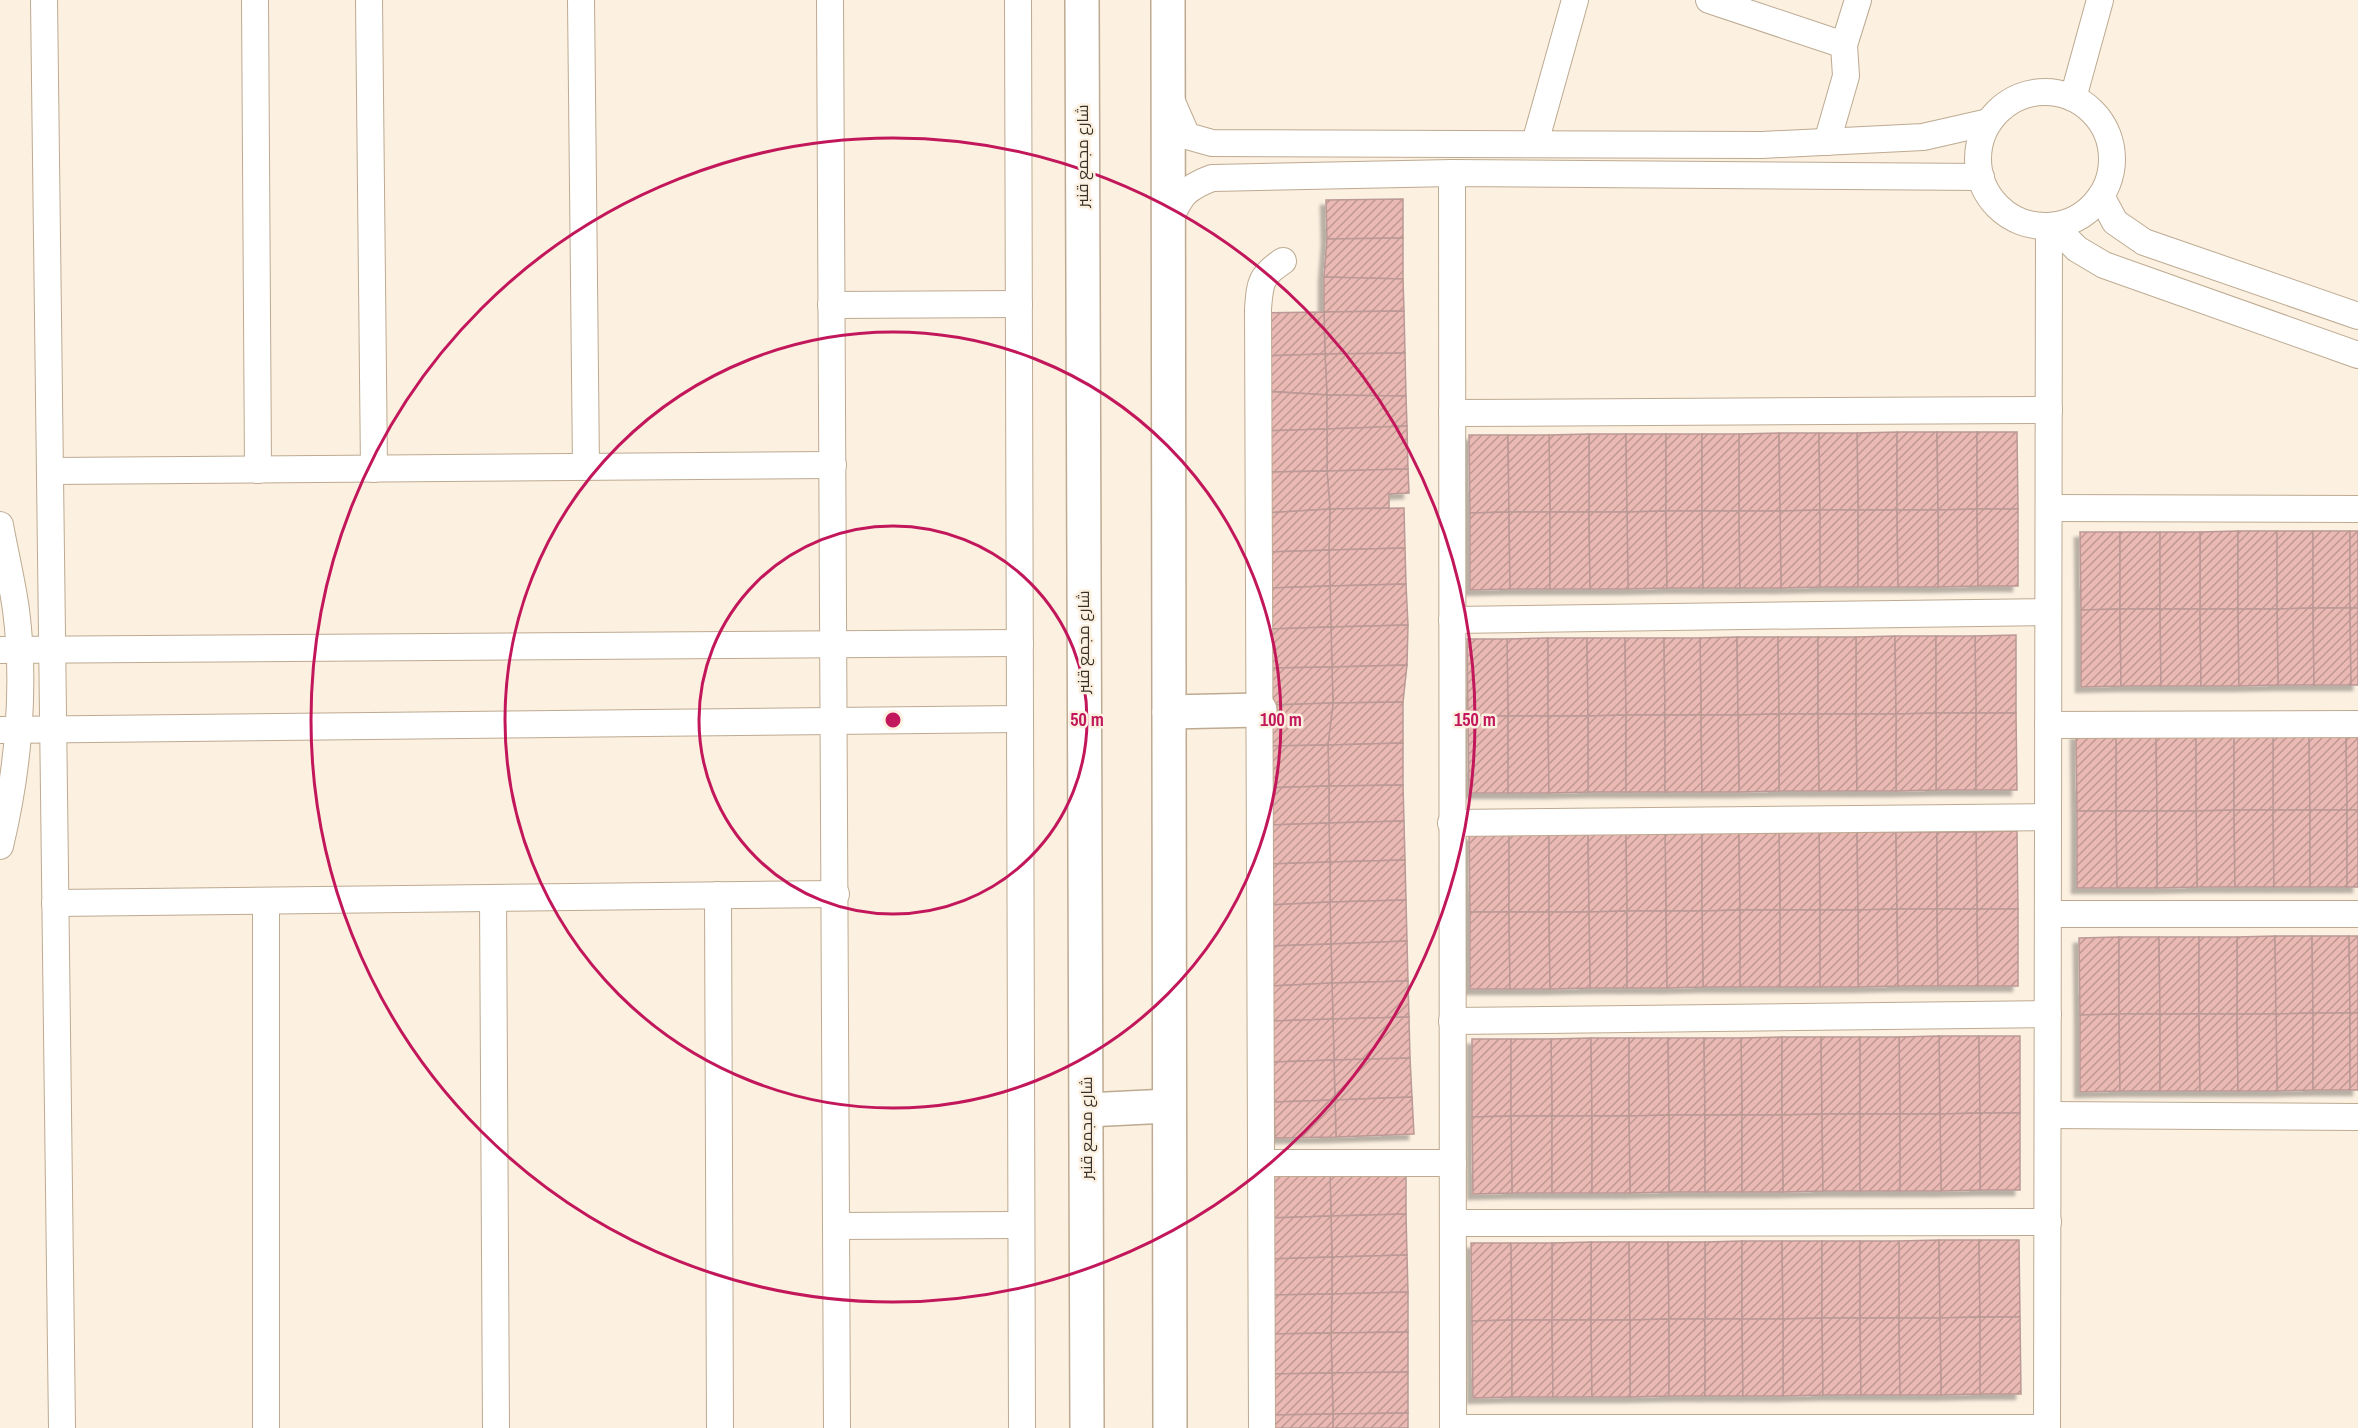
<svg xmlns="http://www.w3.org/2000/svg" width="2358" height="1428" viewBox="0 0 2358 1428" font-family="'Archivo Narrow',Cairo,sans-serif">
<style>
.building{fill:url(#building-hatch);stroke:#bb9996;stroke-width:1.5;filter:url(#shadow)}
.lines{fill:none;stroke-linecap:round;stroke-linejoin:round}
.minor-casing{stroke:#bdaa91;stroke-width:28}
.secondary-casing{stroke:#bdaa91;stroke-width:36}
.minor{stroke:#fff;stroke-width:26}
.secondary{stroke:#fff;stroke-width:33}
.ring{fill:none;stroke:#c2185b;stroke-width:3}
.labels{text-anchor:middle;stroke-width:5;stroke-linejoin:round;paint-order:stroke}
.street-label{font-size:16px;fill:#3a3228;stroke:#fcf0e1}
.centre{fill:#c2185b;stroke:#fcf0e1;stroke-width:3}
.ring-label{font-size:18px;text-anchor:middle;font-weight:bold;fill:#c2185b;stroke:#fcf0e1;stroke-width:5;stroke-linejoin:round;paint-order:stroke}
</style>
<defs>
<pattern id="building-hatch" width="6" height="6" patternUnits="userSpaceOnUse" patternTransform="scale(1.5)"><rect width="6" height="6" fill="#ebb9b4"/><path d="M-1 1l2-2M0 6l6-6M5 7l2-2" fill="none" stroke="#bf9792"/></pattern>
<filter id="shadow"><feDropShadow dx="-5.5" dy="5.5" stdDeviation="1.5" flood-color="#0004"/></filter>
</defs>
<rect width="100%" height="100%" fill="#fcf0e1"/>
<g class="building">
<path d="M1403,199V238L1327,239L1326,200Z"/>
<path d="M1403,238V279L1324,277L1327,239Z"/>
<path d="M1324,277L1403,279L1404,311L1324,312Z"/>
<path d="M1404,311L1405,353L1325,354L1324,312Z"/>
<path d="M1324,312L1325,354L1262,356L1260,313Z"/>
<path d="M1405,353L1406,396L1327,395L1325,354Z"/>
<path d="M1325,354L1327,395L1263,391L1262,356Z"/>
<path d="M1263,391L1327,395V429L1263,431Z"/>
<path d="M1327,395L1406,396L1407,426L1327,429Z"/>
<path d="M1407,426L1408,469L1327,471V429Z"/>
<path d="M1327,429V471L1265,472L1263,431Z"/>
<path d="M1897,432V510H1858L1857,433Z"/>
<path d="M1897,432H1937L1938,510H1897Z"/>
<path d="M1937,432H1977V509L1938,510Z"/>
<path d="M1977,432H2017L2018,509H1977Z"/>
<path d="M1779,433L1780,511H1739V434Z"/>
<path d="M1779,433H1819L1820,510L1780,511Z"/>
<path d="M1819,433H1857L1858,510H1820Z"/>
<path d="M1589,434H1626L1627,512H1589Z"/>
<path d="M1589,434V512H1550L1549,435Z"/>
<path d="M1626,434H1666V511L1627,512Z"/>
<rect x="1666" y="434" width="36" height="77"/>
<rect x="1702" y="434" width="37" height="77"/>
<path d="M1469,435H1508L1509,512L1470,513Z"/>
<path d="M1508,435H1549L1550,512H1509Z"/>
<path d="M1408,469L1409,493L1389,494V508L1330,509L1327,471Z"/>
<path d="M1327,471L1330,509L1267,513L1265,472Z"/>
<path d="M1404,508L1405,548L1329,550L1330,509Z"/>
<path d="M1330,509L1329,550L1268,552L1267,513Z"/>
<path d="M1977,509L1978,586L1938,587V510Z"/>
<path d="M1977,509H2018V586H1978Z"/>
<path d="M1820,510V587L1781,588L1780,511Z"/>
<rect x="1820" y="510" width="38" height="77"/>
<path d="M1858,510H1897L1898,587H1858Z"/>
<path d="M1897,510H1938V587H1898Z"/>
<path d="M1666,511L1667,588L1628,589L1627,512Z"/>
<path d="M1666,511H1702L1703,588H1667Z"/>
<path d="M1702,511H1739L1740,588H1703Z"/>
<path d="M1739,511H1780L1781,588H1740Z"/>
<path d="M1509,512L1510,589L1470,590V513Z"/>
<path d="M1509,512H1550V589H1510Z"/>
<path d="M1550,512H1589L1590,589H1550Z"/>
<path d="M1589,512H1627L1628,589H1590Z"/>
<path d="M2238,531V609H2200V532Z"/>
<rect x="2238" y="531" width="39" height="78"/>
<path d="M2277,531H2313V608L2277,609Z"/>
<rect x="2313" y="531" width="37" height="77"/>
<rect x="2350" y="531" width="8" height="77"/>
<path d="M2080,532H2120V609L2081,610Z"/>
<rect x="2120" y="532" width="40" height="77"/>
<rect x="2160" y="532" width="40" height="77"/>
<path d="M1405,548L1406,584L1330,586L1329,550Z"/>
<path d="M1329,550L1330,586L1269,588L1268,552Z"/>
<path d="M1406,584L1408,625L1331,627L1330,586Z"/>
<path d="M1330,586L1331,627L1270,629L1269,588Z"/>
<path d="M2313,608L2314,685H2278L2277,609Z"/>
<path d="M2313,608H2350L2351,685H2314Z"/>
<path d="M2350,608H2358V685H2351Z"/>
<path d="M2120,609L2121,686L2081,687V610Z"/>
<path d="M2120,609H2160L2161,686H2121Z"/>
<path d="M2160,609H2200L2201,686H2161Z"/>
<path d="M2200,609H2238L2239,686H2201Z"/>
<path d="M2238,609H2277L2278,685L2239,686Z"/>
<path d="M1408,625L1407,665L1332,667L1331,627Z"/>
<path d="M1331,627L1332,667L1271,668L1270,629Z"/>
<path d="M2016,635V713H1976L1975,636Z"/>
<path d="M1895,636L1896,714H1856V637Z"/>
<path d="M1895,636H1936V713L1896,714Z"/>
<path d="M1936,636H1975L1976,713H1936Z"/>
<path d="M1737,637L1738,715H1701L1700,638Z"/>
<path d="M1737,637H1778L1779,714L1738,715Z"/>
<path d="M1778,637H1818V714H1779Z"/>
<rect x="1818" y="637" width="38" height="77"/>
<path d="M1548,638V716H1508L1507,639Z"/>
<path d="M1548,638H1587L1588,716H1548Z"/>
<path d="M1587,638H1625L1626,715L1588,716Z"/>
<path d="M1625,638H1664L1665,715H1626Z"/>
<path d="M1664,638H1700L1701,715H1665Z"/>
<path d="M1467,639H1507L1508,716H1468Z"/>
<path d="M1407,665L1403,702L1333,703L1332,667Z"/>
<path d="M1332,667L1333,703L1272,705L1271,668Z"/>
<path d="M1403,702V743L1328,745L1333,703Z"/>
<path d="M1333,703L1328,745L1263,746L1272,705Z"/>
<rect x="1936" y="713" width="40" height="77"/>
<path d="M1936,713V790L1896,791V714Z"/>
<path d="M1976,713H2016L2017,790H1976Z"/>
<path d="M1779,714H1818L1819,791H1779Z"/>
<path d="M1779,714V791L1739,792L1738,715Z"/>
<path d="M1818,714H1856L1857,791H1819Z"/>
<path d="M1856,714H1896V791H1857Z"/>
<path d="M1626,715V792H1588V716Z"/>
<rect x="1626" y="715" width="39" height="77"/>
<path d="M1665,715H1701L1702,792H1665Z"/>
<path d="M1701,715H1738L1739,792H1702Z"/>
<path d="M1468,716H1508V793H1469Z"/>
<path d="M1508,716H1548L1549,793H1508Z"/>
<path d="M1548,716H1588V792L1549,793Z"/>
<path d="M2309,732L2310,810H2273V733Z"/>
<path d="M2309,732H2346L2347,810H2310Z"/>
<path d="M2346,732H2358V810H2347Z"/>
<path d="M2156,733L2157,811H2116V734Z"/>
<path d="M2156,733H2196V811H2157Z"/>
<path d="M2196,733H2234V810L2196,811Z"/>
<rect x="2234" y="733" width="39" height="77"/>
<path d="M2076,734H2116V811H2077Z"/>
<path d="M1403,743V785L1329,786L1328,745Z"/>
<path d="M1328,745L1329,786L1264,788L1263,746Z"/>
<path d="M1403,785L1404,821L1329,823V786Z"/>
<path d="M1329,786V823L1266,825L1264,788Z"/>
<path d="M2234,810L2235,887H2197L2196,811Z"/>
<path d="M2234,810H2273L2274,887H2235Z"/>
<path d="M2273,810H2310V887H2274Z"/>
<rect x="2310" y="810" width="37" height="77"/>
<rect x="2347" y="810" width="11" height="77"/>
<path d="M2077,811H2116L2117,888H2077Z"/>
<path d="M2116,811H2157V888H2117Z"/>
<path d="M2157,811H2196L2197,887L2157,888Z"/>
<path d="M1404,821L1405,860L1330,862L1329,823Z"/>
<path d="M1329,823L1330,862L1267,864L1266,825Z"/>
<path d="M2017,831L2018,909H1977L1976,832Z"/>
<path d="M1819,832H1857L1858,910H1820Z"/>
<path d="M1819,832L1820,910H1780L1779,833Z"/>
<path d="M1857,832H1896L1897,909L1858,910Z"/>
<path d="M1896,832H1937V909H1897Z"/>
<path d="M1937,832H1976L1977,909H1937Z"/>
<path d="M1702,833V911H1666L1665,834Z"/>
<path d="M1702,833H1739L1740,910L1702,911Z"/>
<path d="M1739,833H1779L1780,910H1740Z"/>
<path d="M1509,834V912H1470L1469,835Z"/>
<rect x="1509" y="834" width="40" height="78"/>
<path d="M1549,834H1588L1589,912H1549Z"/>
<path d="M1588,834H1626L1627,911L1589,912Z"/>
<path d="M1626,834H1665L1666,911H1627Z"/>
<path d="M1405,860L1406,900L1330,902V862Z"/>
<path d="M1330,862V902L1268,905L1267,864Z"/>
<path d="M1406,900L1407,941L1331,944L1330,902Z"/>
<path d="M1330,902L1331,944L1270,946L1268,905Z"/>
<path d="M1897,909L1898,986L1858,987V910Z"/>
<path d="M1897,909H1937L1938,986H1898Z"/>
<path d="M1937,909H1977L1978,986H1938Z"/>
<path d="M1977,909H2018V986H1978Z"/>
<path d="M1740,910V987H1703L1702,911Z"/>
<rect x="1740" y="910" width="40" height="77"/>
<rect x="1780" y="910" width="40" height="77"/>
<rect x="1820" y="910" width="38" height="77"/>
<path d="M1627,911V988H1590L1589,912Z"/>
<path d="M1627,911H1666L1667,988H1627Z"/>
<path d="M1666,911H1702L1703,987L1667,988Z"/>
<path d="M1470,912H1509L1510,989H1470Z"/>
<path d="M1509,912H1549L1550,989H1510Z"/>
<path d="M1549,912H1589L1590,988L1550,989Z"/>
<path d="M2275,936L2276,1014H2237V937Z"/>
<path d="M2275,936H2312L2313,1013L2276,1014Z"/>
<path d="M2312,936H2349L2350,1013H2313Z"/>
<path d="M2349,936H2358V1013H2350Z"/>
<path d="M2119,937V1014L2080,1015L2079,938Z"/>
<path d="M2119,937H2159L2160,1014H2119Z"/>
<path d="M2159,937H2199V1014H2160Z"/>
<rect x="2199" y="937" width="38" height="77"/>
<path d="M1407,941L1408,981L1332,983L1331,944Z"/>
<path d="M1331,944L1332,983L1271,986L1270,946Z"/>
<path d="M1408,981L1409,1017L1333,1019L1332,983Z"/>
<path d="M1332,983L1333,1019L1272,1021L1271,986Z"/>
<path d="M2313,1013V1090L2277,1091L2276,1014Z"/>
<rect x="2313" y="1013" width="37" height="77"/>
<rect x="2350" y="1013" width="8" height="77"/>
<path d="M2119,1014L2120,1091L2080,1092V1015Z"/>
<path d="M2119,1014H2160V1091H2120Z"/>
<path d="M2160,1014H2199L2200,1091H2160Z"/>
<path d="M2199,1014H2237L2238,1091H2200Z"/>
<path d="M2237,1014H2276L2277,1091H2238Z"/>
<path d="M1409,1017L1410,1058L1334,1060L1333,1019Z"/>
<path d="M1333,1019L1334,1060L1273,1062L1272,1021Z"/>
<path d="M1939,1036H1979L1980,1113L1940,1114Z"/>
<path d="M1939,1036L1940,1114H1900L1899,1037Z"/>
<path d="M1979,1036H2020V1113H1980Z"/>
<path d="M1782,1037V1115H1742L1741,1038Z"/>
<path d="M1782,1037H1821L1822,1114L1782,1115Z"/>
<path d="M1821,1037H1860V1114H1822Z"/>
<path d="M1860,1037H1899L1900,1114H1860Z"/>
<path d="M1591,1038L1592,1116H1552L1551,1039Z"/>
<path d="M1591,1038H1629V1116H1592Z"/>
<path d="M1629,1038H1668L1669,1115L1629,1116Z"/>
<path d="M1668,1038H1704L1705,1115H1669Z"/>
<path d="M1704,1038H1741L1742,1115H1705Z"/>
<path d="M1472,1039H1511V1116L1472,1117Z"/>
<path d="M1511,1039H1551L1552,1116H1511Z"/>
<path d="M1410,1058L1412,1097L1335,1100L1334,1060Z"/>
<path d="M1334,1060L1335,1100L1274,1102L1273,1062Z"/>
<path d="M1412,1097L1414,1134L1336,1137L1335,1100Z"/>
<path d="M1335,1100L1336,1137L1275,1138L1274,1102Z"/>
<rect x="1980" y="1113" width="40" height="77"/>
<path d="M1980,1113V1190L1941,1191L1940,1114Z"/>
<path d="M1822,1114L1823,1191L1783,1192L1782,1115Z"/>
<path d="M1822,1114H1860V1191H1823Z"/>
<rect x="1860" y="1114" width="40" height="77"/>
<path d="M1900,1114H1940L1941,1191H1900Z"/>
<rect x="1669" y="1115" width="36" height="77"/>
<path d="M1669,1115V1192L1630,1193L1629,1116Z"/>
<rect x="1705" y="1115" width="37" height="77"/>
<path d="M1742,1115H1782L1783,1192H1742Z"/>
<path d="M1511,1116H1552V1193H1512Z"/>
<path d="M1511,1116L1512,1193L1473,1194L1472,1117Z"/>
<rect x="1552" y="1116" width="40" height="77"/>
<path d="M1592,1116H1629L1630,1193H1592Z"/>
<path d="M1406,1172V1214L1331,1216L1330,1174Z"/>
<path d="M1330,1174L1331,1216L1267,1218L1265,1175Z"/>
<path d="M1406,1214L1407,1255L1332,1257L1331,1216Z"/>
<path d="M1331,1216L1332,1257L1268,1259L1267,1218Z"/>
<path d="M1939,1240L1940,1318H1899V1241Z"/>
<path d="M1939,1240H1979L1980,1317L1940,1318Z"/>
<path d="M1979,1240H2019L2020,1317H1980Z"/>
<path d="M1742,1241V1319H1705V1242Z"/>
<path d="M1742,1241H1782L1783,1319H1742Z"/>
<path d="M1782,1241H1822V1318L1783,1319Z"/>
<rect x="1822" y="1241" width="38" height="77"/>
<rect x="1860" y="1241" width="39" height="77"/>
<path d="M1591,1242H1629L1630,1320H1591Z"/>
<path d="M1591,1242V1320H1552V1243Z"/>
<path d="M1629,1242H1668L1669,1319L1630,1320Z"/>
<path d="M1668,1242H1705V1319H1669Z"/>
<path d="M1471,1243H1511L1512,1320L1472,1321Z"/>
<path d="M1511,1243H1552V1320H1512Z"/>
<path d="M1407,1255L1408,1292L1332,1294V1257Z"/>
<path d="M1332,1257V1294L1269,1295L1268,1259Z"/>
<path d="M1408,1292V1332L1331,1333L1332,1294Z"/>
<path d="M1332,1294L1331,1333L1269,1334V1295Z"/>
<path d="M1980,1317V1394L1941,1395L1940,1318Z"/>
<path d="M1980,1317H2020L2021,1394H1980Z"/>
<path d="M1822,1318L1823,1395L1783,1396V1319Z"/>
<path d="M1822,1318H1860L1861,1395H1823Z"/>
<path d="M1860,1318H1899L1900,1395H1861Z"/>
<path d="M1899,1318H1940L1941,1395H1900Z"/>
<path d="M1669,1319V1396L1630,1397V1320Z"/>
<rect x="1669" y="1319" width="36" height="77"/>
<path d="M1705,1319H1742L1743,1396H1705Z"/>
<path d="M1742,1319H1783V1396H1743Z"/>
<path d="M1512,1320V1397L1473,1398L1472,1321Z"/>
<path d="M1512,1320H1552L1553,1397H1512Z"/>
<path d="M1552,1320H1591L1592,1397H1553Z"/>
<path d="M1591,1320H1630V1397H1592Z"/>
<path d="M1408,1332V1372L1332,1373L1331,1333Z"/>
<path d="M1331,1333L1332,1373L1270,1374L1269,1334Z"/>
<path d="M1408,1372V1413L1333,1414L1332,1373Z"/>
<path d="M1332,1373L1333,1414L1271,1415L1270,1374Z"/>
<path d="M1408,1413V1428H1333V1414Z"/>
<path d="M1333,1414V1428H1272L1271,1415Z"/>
</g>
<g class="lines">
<g class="minor-casing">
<g id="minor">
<path d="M44,0L62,1428"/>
<path d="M255,0L258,470"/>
<path d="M369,0L374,469"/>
<path d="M581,0L586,467"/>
<path d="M830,0L837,1428"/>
<path d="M1018,0L1022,1428"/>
<path d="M1709,0L1844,45"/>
<circle cx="2045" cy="159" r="67"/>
<path d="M2073,98L2100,0"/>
<path d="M1172,102L1187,136L1212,143L1762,145L1923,137L1989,122"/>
<path d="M1827,142L1846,76L1844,45L1858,0"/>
<path d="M1535,143L1575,0"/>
<path d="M1452,173L1453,1428"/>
<path d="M2101,196L2115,222L2144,242L2358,316"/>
<path d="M1169,222C1180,196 1185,188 1212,178L1452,173L1981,177"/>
<path d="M2054,226L2077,249L2104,265L2358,355"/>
<path d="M831,305L1019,304"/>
<path d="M1452,413L2049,410"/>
<path d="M50,471L833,465"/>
<path d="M2049,508L2358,509"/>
<path d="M0,525C5,553 12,581 16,610C26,687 18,771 0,846"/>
<path d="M1452,620L2048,612"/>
<path d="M0,650L1020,643"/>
<path d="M2048,725L2358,724"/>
<path d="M0,730L1020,719"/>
<path d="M1451,823L2048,817"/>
<path d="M718,895L720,1428"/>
<path d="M493,898L496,1428"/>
<path d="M55,903L836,894"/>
<path d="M2048,914H2358"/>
<path d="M1452,1021L2048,1014"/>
<path d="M2048,1115L2358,1117"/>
<path d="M1261,1163H1453"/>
<path d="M1453,1223L2048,1222"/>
<path d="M838,1226L1021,1225"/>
<path d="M266,1428V901"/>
<path d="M1262,1428L1258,309C1260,283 1260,276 1283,261"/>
<path d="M1453,1428H2047L2049,227"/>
</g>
</g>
<g class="secondary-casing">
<g id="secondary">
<path d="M1082,0L1087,1428"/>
<path d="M1168,0L1170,1428"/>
<path d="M1169,712L1260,710"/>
<path d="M1087,1110L1168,1106"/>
</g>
</g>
<use href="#minor" class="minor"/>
<use href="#secondary" class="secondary"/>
</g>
<g class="ring">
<circle cx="893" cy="720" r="194"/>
<circle cx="893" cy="720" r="388"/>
<circle cx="893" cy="720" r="582"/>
</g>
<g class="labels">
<g class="street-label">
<text transform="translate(1082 156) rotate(-90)" y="6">شارع مجمع قنبر</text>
<text transform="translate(1083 642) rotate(-90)" y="6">شارع مجمع قنبر</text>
<text transform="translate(1086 1128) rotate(-90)" y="6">شارع مجمع قنبر</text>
</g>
</g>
<circle cx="893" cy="720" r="9" class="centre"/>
<g class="ring-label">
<text x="1087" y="726">50 m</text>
<text x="1281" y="726">100 m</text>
<text x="1475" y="726">150 m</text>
</g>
</svg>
